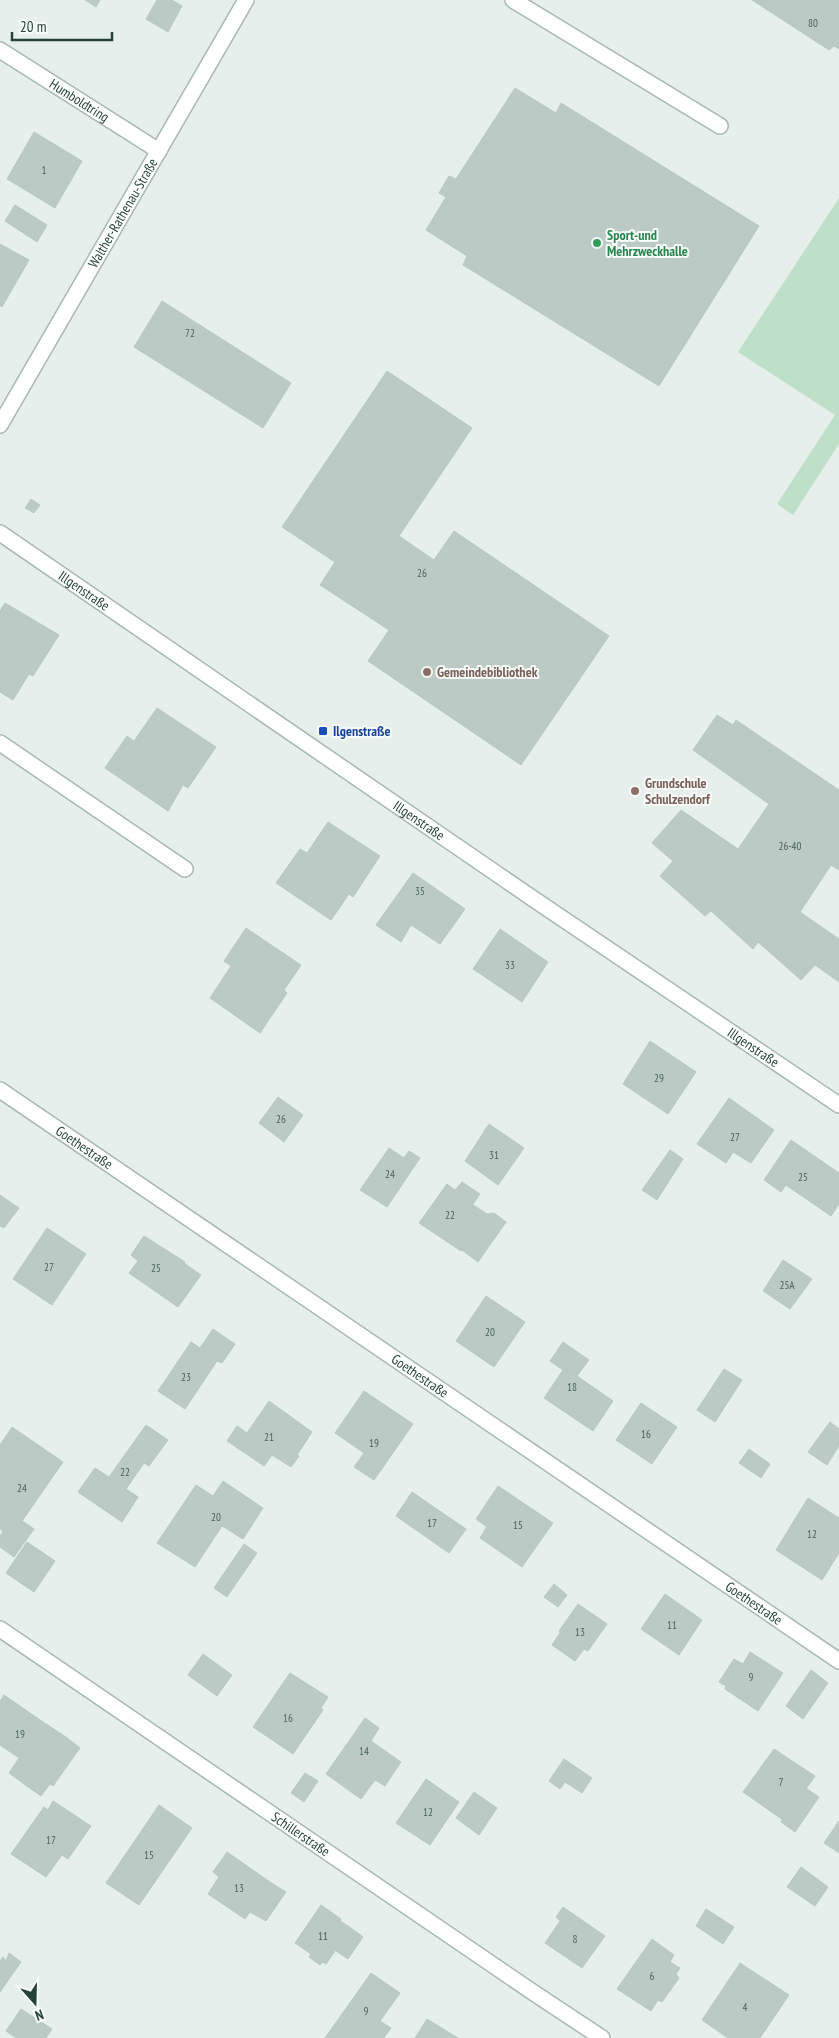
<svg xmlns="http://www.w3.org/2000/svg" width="839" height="2038" viewBox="0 0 839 2038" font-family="'PT Sans Narrow',sans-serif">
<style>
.green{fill:#bfe0c8}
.building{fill:#bbcac4;stroke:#b8c9c2}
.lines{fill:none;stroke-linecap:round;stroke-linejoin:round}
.minor-casing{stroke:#a8b8b2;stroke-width:18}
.minor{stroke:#fff;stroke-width:15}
.leisure-dot{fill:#2e9e5b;stroke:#f7fbf9;stroke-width:2}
.education-dot{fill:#8d6e63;stroke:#f7fbf9;stroke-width:2}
.transit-dot{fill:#1a4fb4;stroke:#f7fbf9;stroke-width:2}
.labels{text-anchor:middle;stroke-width:4;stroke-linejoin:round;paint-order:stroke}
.number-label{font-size:11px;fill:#4a645c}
.street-label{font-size:14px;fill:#24423a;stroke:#f7fbf9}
.leisure-label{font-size:14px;font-weight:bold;fill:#27864d;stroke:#f7fbf9;text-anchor:start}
.education-label{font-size:14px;font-weight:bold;fill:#785e54;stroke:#f7fbf9;text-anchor:start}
.transit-label{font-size:14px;font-weight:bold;fill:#164399;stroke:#f7fbf9;text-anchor:start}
</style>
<rect width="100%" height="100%" fill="#e6efeb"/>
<path class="green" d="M839,198V444L793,515L777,504L835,415L738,352Z"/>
<g class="building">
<path d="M85,0H100L96,7Z"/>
<path d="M157,0H172L182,6L168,32L146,19Z"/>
<path d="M752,0H839V49L834,46L829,50Z"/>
<path d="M515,88L556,113L561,103L759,226L659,386L463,265L467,256L426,230L446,197L439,193L449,176L456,179Z"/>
<path d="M34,132L82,161L55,208L7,179Z"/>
<path d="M15,205L47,225L37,242L5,221Z"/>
<path d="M0,244L29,260L2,307L0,305Z"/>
<path d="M162,301L291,383L263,428L134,347Z"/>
<path d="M387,371L472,428L399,536L434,560L454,531L609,636L521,765L368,661L389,630L320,585L335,562L282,527Z"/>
<path d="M31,499L40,505L34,513L25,508Z"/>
<path d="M5,603L59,635L33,676L29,674L13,700L0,692V611Z"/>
<path d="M157,708L216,747L188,788L183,785L168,811L105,768L127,736L134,741Z"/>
<path d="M717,715L733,725L736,720L839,790V870L831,865L800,912L839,939V982L815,965L801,980L758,942L753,949L711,911L705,916L660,876L673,861L652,843L681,810L738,849L769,804L693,750Z"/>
<path d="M328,822L380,856L353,897L349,894L331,920L276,883L300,849L307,853Z"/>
<path d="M413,873L465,909L440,944L411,925L401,942L376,925Z"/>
<path d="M246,928L301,965L284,990L287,993L260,1033L210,998L231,966L224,961Z"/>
<path d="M500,929L548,962L522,1002L473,969Z"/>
<path d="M650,1041L696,1072L668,1114L623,1084Z"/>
<path d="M278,1097L303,1115L284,1142L259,1123Z"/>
<path d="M729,1098L774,1130L751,1163L733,1152L726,1163L697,1144Z"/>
<path d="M489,1124L524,1148L498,1185L465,1161Z"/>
<path d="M791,1140L839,1173V1204L831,1216L786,1185L781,1192L764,1180Z"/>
<path d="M389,1148L404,1158L409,1151L420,1158L387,1207L360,1190Z"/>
<path d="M670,1150L683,1159L657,1200L642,1190Z"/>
<path d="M462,1182L480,1194L469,1210L482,1220L461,1251L419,1223L447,1184L455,1190Z"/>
<path d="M0,1195L19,1208L4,1228L0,1226Z"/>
<path d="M473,1205L487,1214L494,1213L506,1222L478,1262L462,1250L482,1220L469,1210Z"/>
<path d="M47,1228L86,1254L52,1305L13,1279Z"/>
<path d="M144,1236L185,1262L162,1296L129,1273L138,1261L131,1255Z"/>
<path d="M783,1260L812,1279L790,1309L763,1291Z"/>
<path d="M184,1263L201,1275L178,1307L162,1296Z"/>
<path d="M486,1296L525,1322L494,1367L456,1341Z"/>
<path d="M213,1329L235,1344L222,1363L217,1361L185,1409L158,1391L191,1342L200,1348Z"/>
<path d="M563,1342L589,1360L577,1376L613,1401L593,1431L544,1398L563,1370L550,1361Z"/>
<path d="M724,1369L742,1380L715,1422L697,1410Z"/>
<path d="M364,1391L413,1424L374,1480L354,1467L364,1453L335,1433Z"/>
<path d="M269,1401L312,1432L297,1455L299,1456L291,1467L272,1455L264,1466L227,1441L237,1426L247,1433Z"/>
<path d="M641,1403L677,1427L652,1464L616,1440Z"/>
<path d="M830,1422L839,1429V1446L827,1465L808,1452Z"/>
<path d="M146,1425L168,1440L149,1466L144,1463L126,1489L138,1497L122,1522L78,1492L95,1468L109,1477Z"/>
<path d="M12,1427L63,1462L22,1521L14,1515L3,1531L0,1529V1445Z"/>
<path d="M749,1449L770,1464L761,1478L739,1463Z"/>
<path d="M223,1481L263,1508L243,1539L222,1526L195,1567L157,1543L196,1485L213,1496Z"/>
<path d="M498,1486L553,1523L522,1567L480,1538L487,1527L476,1519Z"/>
<path d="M412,1492L466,1529L449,1553L396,1516Z"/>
<path d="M808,1498L839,1518V1553L822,1580L776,1550Z"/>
<path d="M14,1515L34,1529L14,1557L0,1547V1536Z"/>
<path d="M27,1542L55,1561L34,1592L6,1573Z"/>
<path d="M244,1544L257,1553L227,1597L214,1588Z"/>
<path d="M554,1584L567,1595L558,1607L544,1597Z"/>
<path d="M665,1594L702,1620L679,1655L641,1629Z"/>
<path d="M578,1604L607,1624L588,1651L584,1649L575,1661L552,1645L560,1633L559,1631Z"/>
<path d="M750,1652L783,1673L758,1711L725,1689L726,1686L719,1682L734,1659L743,1664Z"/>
<path d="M203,1654L232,1675L217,1696L188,1675Z"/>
<path d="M811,1670L828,1683L803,1719L786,1706Z"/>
<path d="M290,1673L328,1697L321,1708L323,1710L293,1754L253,1727Z"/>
<path d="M4,1695L46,1724L22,1760L0,1745V1701Z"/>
<path d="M365,1718L379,1728L371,1741L401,1762L385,1786L375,1780L361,1799L326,1774Z"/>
<path d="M46,1724L66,1737L31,1789L9,1773L19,1758L22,1760Z"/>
<path d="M66,1737L80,1748L53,1786L50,1784L41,1796L31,1789Z"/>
<path d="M774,1749L815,1776L806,1789L804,1787L783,1820L743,1792Z"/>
<path d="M564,1759L592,1778L582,1793L565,1782L560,1789L549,1781Z"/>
<path d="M305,1773L318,1781L304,1802L291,1793Z"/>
<path d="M426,1779L459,1802L430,1845L396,1823Z"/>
<path d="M804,1787L819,1797L795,1832L781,1822Z"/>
<path d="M474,1792L497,1808L479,1835L456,1818Z"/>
<path d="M53,1801L91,1826L68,1859L62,1855L46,1877L11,1854L44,1807L48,1810Z"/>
<path d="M159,1805L192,1828L139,1905L106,1883Z"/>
<path d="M839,1821V1853L824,1843Z"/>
<path d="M227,1852L270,1882L245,1919L208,1894L219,1877L213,1872Z"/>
<path d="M801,1867L828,1887L815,1906L787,1887Z"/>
<path d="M270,1882L286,1892L266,1921L250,1912Z"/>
<path d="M321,1905L341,1919L340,1921L351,1928L326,1964L323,1962L320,1965L309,1957L311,1954L295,1943Z"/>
<path d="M563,1907L605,1936L582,1968L545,1943L560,1921L556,1917Z"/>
<path d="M706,1909L734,1927L723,1944L696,1926Z"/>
<path d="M351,1928L363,1937L348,1959L336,1951Z"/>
<path d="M652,1939L674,1955L670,1962L680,1968L676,1974L679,1978L662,2002L658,2000L651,2011L617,1989Z"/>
<path d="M9,1953L21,1962L0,1992V1961L3,1957L6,1961Z"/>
<path d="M740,1963L789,1995L760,2038H728L702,2020Z"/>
<path d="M371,1973L400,1993L380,2021L391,2028L384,2038H325Z"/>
<path d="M21,2009L52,2029L46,2038H16L6,2031Z"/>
<path d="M427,2019L458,2038H415Z"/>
</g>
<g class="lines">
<g class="minor-casing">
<g id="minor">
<path d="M513,0L720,126"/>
<path id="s1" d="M0,50L159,151"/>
<path id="s2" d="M0,425L246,0"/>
<path id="s3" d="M0,533L535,900L839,1105"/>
<path d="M0,743L185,869"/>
<path id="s4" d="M0,1090L839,1661"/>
<path id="s5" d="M0,1629L534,1993L602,2038"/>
</g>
</g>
<use href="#minor" class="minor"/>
</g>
<circle class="leisure-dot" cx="597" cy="243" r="5"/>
<g class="education-dot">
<circle cx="427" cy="672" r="5"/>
<circle cx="635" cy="791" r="5"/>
</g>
<rect class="transit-dot" x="318" y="726" width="10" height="10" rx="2.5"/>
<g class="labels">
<g class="number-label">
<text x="813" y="27">80</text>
<text x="44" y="174">1</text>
<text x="190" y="337">72</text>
<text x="422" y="577">26</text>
<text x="790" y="850">26-40</text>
<text x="420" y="895">35</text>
<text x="510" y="969">33</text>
<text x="659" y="1082">29</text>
<text x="281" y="1123">26</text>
<text x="735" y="1141">27</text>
<text x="494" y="1159">31</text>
<text x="390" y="1178">24</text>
<text x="803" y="1181">25</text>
<text x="450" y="1219">22</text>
<text x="49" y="1271">27</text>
<text x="156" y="1272">25</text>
<text x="787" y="1289">25A</text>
<text x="490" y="1336">20</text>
<text x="186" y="1381">23</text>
<text x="572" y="1391">18</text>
<text x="646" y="1438">16</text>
<text x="269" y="1441">21</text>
<text x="374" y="1447">19</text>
<text x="125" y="1476">22</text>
<text x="22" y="1492">24</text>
<text x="216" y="1521">20</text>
<text x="432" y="1527">17</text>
<text x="518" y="1529">15</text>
<text x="812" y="1538">12</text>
<text x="672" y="1629">11</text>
<text x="580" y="1636">13</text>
<text x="751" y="1681">9</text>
<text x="288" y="1722">16</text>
<text x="20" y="1738">19</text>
<text x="364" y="1755">14</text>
<text x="781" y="1786">7</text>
<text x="428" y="1816">12</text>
<text x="51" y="1844">17</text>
<text x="149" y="1859">15</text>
<text x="239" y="1892">13</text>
<text x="323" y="1940">11</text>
<text x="575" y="1943">8</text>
<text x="652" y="1980">6</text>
<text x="745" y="2011">4</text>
<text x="366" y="2015">9</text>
</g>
<g class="street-label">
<text dy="5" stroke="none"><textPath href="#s1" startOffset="94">Humboldtring</textPath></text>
<text dy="5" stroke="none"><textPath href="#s2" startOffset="245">Walther-Rathenau-Straße</textPath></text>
<text dy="5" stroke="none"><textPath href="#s3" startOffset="102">Illgenstraße</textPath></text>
<text dy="5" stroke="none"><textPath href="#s3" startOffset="508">Illgenstraße</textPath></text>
<text dy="5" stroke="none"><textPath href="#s3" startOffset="912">Illgenstraße</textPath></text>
<text dy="5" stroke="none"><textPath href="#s4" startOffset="102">Goethestraße</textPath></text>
<text dy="5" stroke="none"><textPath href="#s4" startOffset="508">Goethestraße</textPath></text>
<text dy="5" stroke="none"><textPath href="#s4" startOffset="912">Goethestraße</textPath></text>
<text dy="5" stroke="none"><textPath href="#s5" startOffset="364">Schillerstraße</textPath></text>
</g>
<g class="leisure-label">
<text x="607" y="240">Sport-und<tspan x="607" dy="16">Mehrzweckhalle</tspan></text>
</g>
<g class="education-label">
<text x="437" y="677">Gemeindebibliothek</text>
<text x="645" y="788">Grundschule<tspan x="645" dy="16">Schulzendorf</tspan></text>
</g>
<g class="transit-label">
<text x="333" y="736">Ilgenstraße</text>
</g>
</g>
<g transform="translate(35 2003) rotate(160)" stroke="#f7fbf9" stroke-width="4" paint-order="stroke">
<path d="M0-4L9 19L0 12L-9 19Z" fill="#24423a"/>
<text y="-8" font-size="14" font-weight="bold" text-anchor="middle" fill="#24423a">N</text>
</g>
<path d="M12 32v8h100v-8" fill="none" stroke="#24423a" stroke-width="2.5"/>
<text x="20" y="32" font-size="15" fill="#24423a" stroke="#f7fbf9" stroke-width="4" paint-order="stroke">20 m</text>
</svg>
